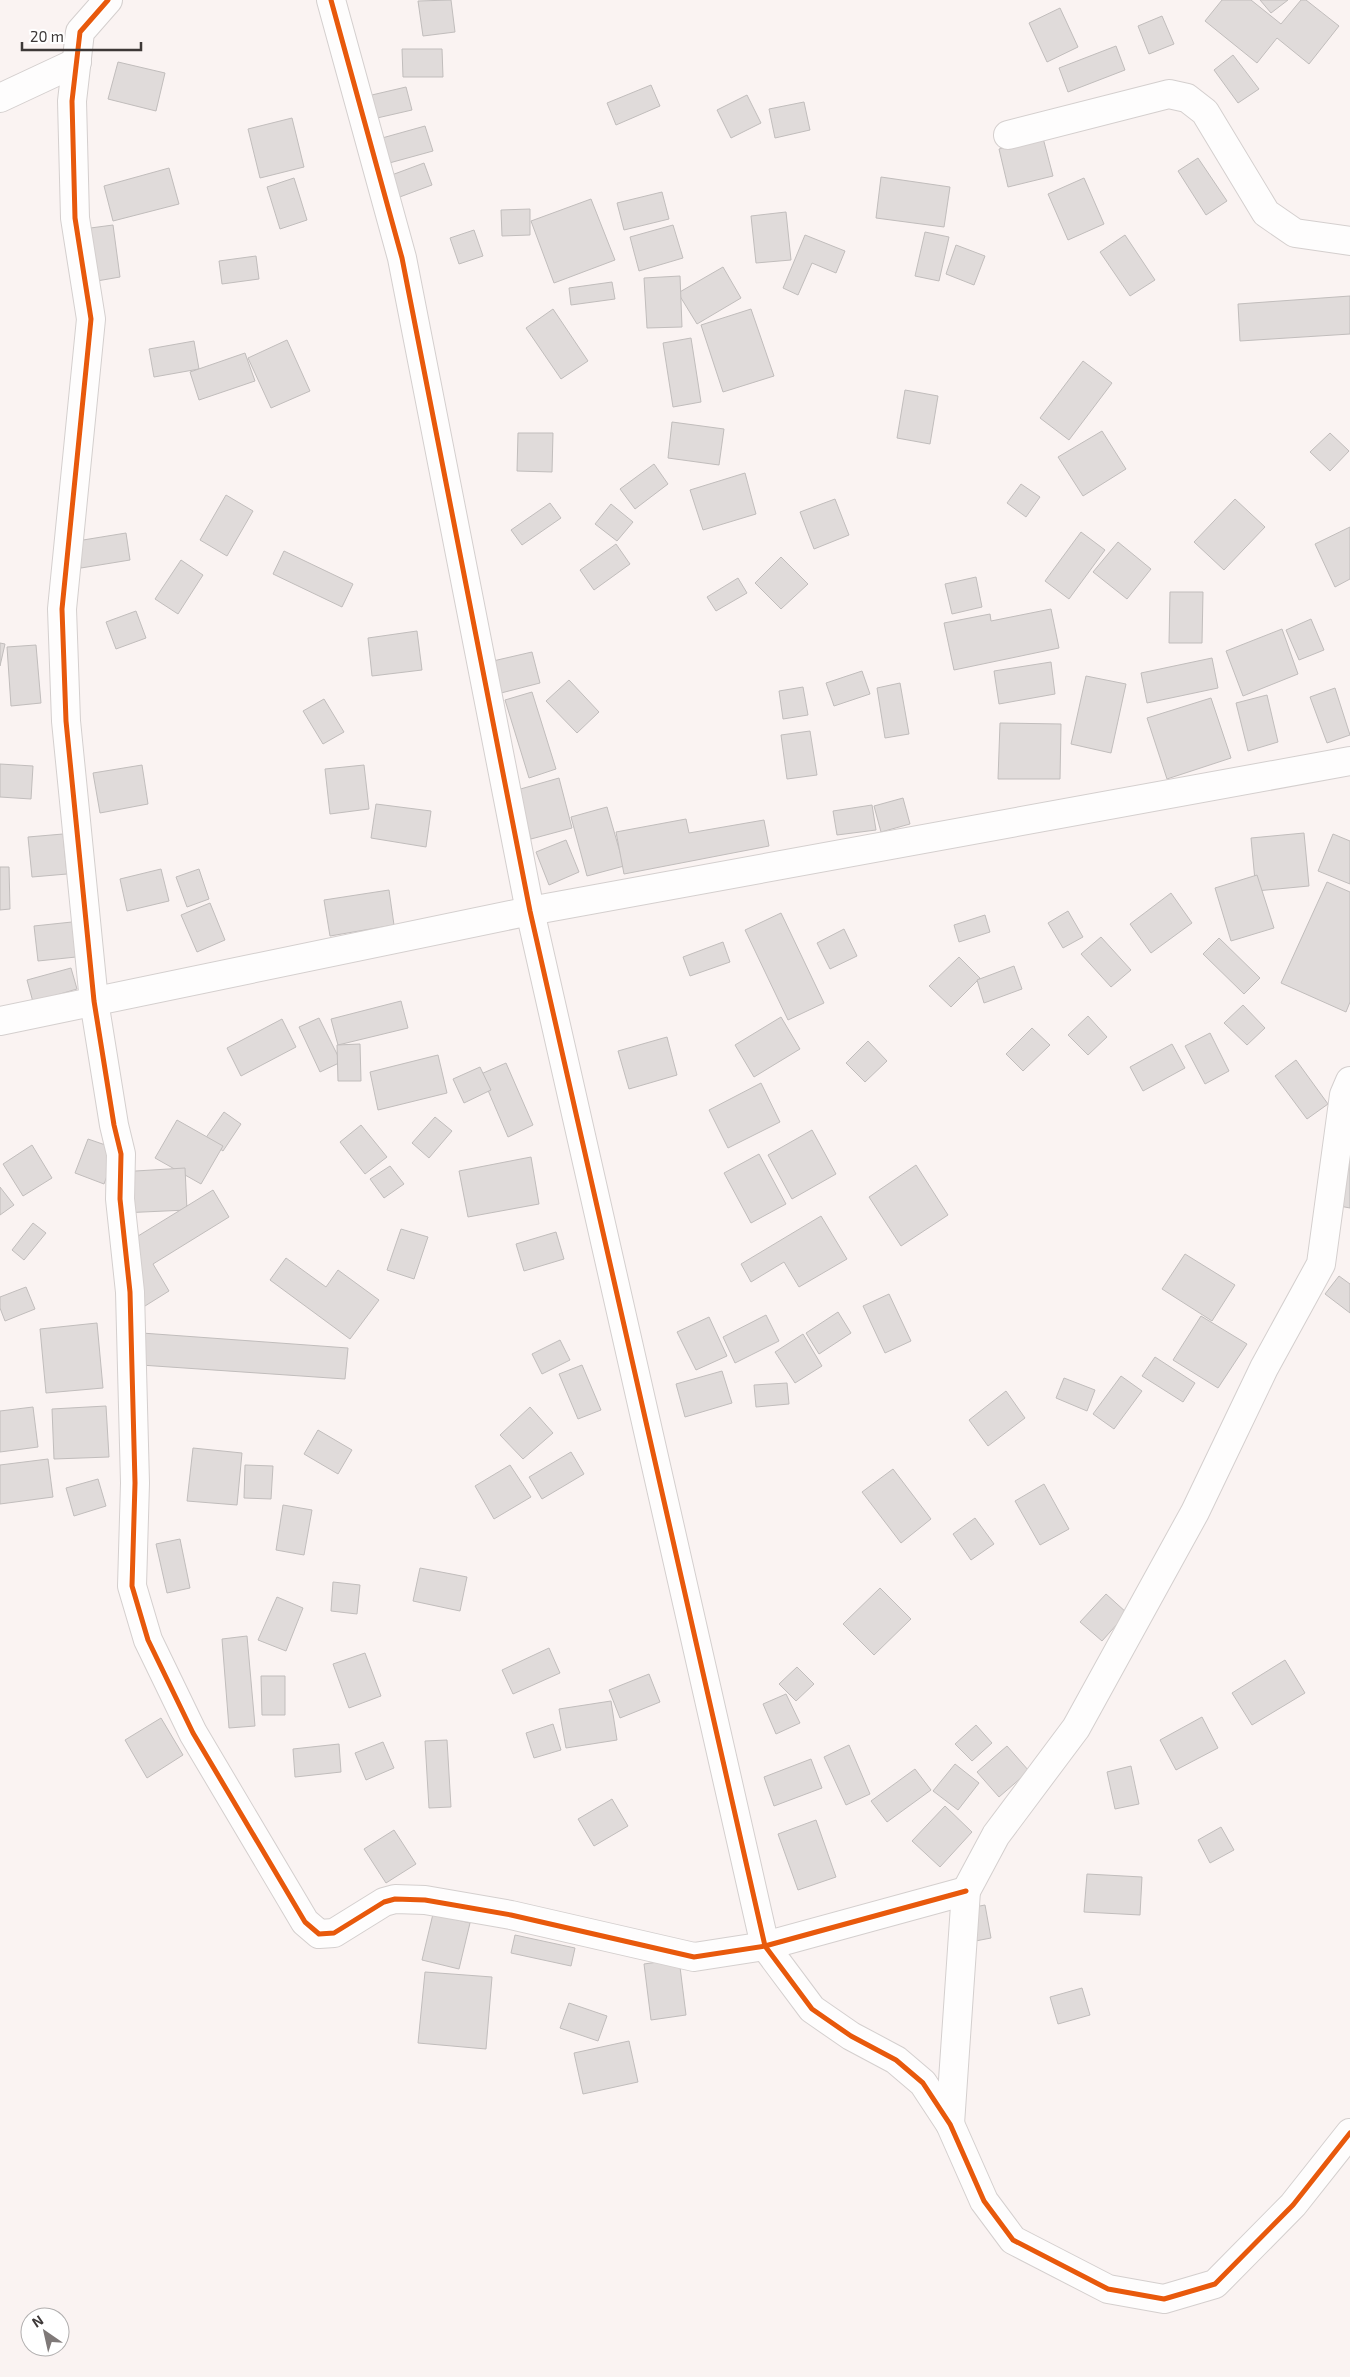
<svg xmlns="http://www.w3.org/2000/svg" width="1350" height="2377" viewBox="0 0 1350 2377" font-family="'Exo 2',sans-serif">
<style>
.building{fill:#e0dbda;stroke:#c1bdbc}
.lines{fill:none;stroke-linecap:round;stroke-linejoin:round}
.minor-casing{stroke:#d4cfce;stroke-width:30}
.minor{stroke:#fefdfd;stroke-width:28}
.cycleway-casing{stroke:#fff;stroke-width:8}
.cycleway{stroke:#e8590c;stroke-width:5}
</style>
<rect width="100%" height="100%" fill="#faf3f2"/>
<g class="building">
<path d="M451,0L455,32L423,36L418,1Z"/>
<path d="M1222,0H1251L1281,24L1301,0H1306L1339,26L1309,64L1277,38L1257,63L1205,21Z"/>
<path d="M1260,0H1288L1271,13Z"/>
<path d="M1060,8L1078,47L1047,62L1029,23Z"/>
<path d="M1162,16L1174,44L1149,54L1138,26Z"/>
<path d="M1116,46L1125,70L1068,92L1059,68Z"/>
<path d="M402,49H442L443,77H403Z"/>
<path d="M1233,55L1259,89L1238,103L1214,70Z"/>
<path d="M118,62L165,73L156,111L108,99Z"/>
<path d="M651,85L660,106L616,125L607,103Z"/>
<path d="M406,87L412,110L364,121L359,98Z"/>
<path d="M747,95L761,123L731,138L717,110Z"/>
<path d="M804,102L810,130L775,138L769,109Z"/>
<path d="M292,118L304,167L260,178L248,129Z"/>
<path d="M425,126L433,151L382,165L375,140Z"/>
<path d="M1043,138L1053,176L1008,187L999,149Z"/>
<path d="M1198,158L1227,201L1206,215L1178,171Z"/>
<path d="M424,163L432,185L397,198L389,176Z"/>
<path d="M169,168L179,204L113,221L104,186Z"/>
<path d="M881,177L950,187L944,227L876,218Z"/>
<path d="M294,178L307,220L280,229L267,187Z"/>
<path d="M1084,178L1104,224L1068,240L1048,194Z"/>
<path d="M662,192L669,219L624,230L617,203Z"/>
<path d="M591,199L615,260L554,283L531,221Z"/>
<path d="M530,209V235L502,236L501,210Z"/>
<path d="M786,212L791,260L756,263L751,216Z"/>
<path d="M113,225L120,277L91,282L83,229Z"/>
<path d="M673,225L683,258L639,271L630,237Z"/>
<path d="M474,230L483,256L459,264L450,238Z"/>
<path d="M925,232L949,237L939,281L915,276Z"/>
<path d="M805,235L845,251L836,273L812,263L798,295L783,288Z"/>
<path d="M1125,235L1155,280L1130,296L1100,252Z"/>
<path d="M956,245L985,256L974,285L946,274Z"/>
<path d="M256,256L259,279L222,284L219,261Z"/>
<path d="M723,267L741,298L697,324L678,293Z"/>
<path d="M680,276L682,327L647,328L644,278Z"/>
<path d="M612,282L615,299L571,305L569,288Z"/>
<path d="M1350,296V334L1240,341L1238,304Z"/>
<path d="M553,309L588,361L561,379L526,328Z"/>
<path d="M751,309L774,376L723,392L701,325Z"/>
<path d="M691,338L701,402L673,407L663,343Z"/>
<path d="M287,340L310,391L271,408L248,358Z"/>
<path d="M194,341L199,369L154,377L149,349Z"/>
<path d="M245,353L255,381L199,400L190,372Z"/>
<path d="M1083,361L1112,383L1069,440L1040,418Z"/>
<path d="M905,390L938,396L930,444L897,438Z"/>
<path d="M672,422L724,429L719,465L668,458Z"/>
<path d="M1102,431L1126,469L1083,496L1058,457Z"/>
<path d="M518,433H553L552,472L517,471Z"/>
<path d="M1330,433L1349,451L1330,471L1310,452Z"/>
<path d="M654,464L668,484L635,509L620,489Z"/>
<path d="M745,473L756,514L703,530L690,490Z"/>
<path d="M1021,484L1040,497L1026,517L1007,503Z"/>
<path d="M226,495L253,511L227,556L200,540Z"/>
<path d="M835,499L849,535L814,549L800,512Z"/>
<path d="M1235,499L1265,527L1224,570L1194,542Z"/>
<path d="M550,503L561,518L522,545L511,530Z"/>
<path d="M611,504L633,522L617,541L595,524Z"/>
<path d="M1350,527V579L1335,587L1315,544Z"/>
<path d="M1081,532L1105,550L1069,599L1045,581Z"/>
<path d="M126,533L130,560L81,568L77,541Z"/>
<path d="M1118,542L1151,569L1127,599L1093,572Z"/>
<path d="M616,544L630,564L594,590L580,570Z"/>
<path d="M284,551L353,584L342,607L273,574Z"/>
<path d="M781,557L808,584L781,609L755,583Z"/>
<path d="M181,560L203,575L178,614L155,599Z"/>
<path d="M976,577L982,607L952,614L945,584Z"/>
<path d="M738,578L747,593L716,611L707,597Z"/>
<path d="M1170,592H1203L1202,643H1169Z"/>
<path d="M1051,609L1059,648L954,670L944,623L990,614L991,621Z"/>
<path d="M136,611L146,638L116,649L106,622Z"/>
<path d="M1311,619L1324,650L1299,660L1286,630Z"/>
<path d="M1282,629L1298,674L1243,696L1226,651Z"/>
<path d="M417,631L422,670L372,676L368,638Z"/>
<path d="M0,643L5,644L0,666Z"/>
<path d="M36,645L41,703L11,706L7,647Z"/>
<path d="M532,652L540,683L501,693L493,661Z"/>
<path d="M1212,658L1218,688L1147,703L1141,673Z"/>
<path d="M1051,662L1055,694L999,704L994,671Z"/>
<path d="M862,671L870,694L834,706L826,683Z"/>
<path d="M1086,676L1126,684L1111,753L1071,744Z"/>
<path d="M569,680L599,712L577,733L546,701Z"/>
<path d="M900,683L909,734L885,738L877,688Z"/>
<path d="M803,687L808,715L783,719L779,691Z"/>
<path d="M1335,688L1350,735L1327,743L1310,697Z"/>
<path d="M532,692L556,769L529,778L505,700Z"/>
<path d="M1267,695L1278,742L1248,751L1236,703Z"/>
<path d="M1211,698L1231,758L1167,779L1147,718Z"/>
<path d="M324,699L344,732L323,744L303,711Z"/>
<path d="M1000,723L1061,724L1060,779H998Z"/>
<path d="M810,731L817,775L787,779L781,735Z"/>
<path d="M0,764L33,766L31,799L0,797Z"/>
<path d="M142,765L148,804L100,813L93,773Z"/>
<path d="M364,765L369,809L330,814L325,769Z"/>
<path d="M559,778L572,828L531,839L517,790Z"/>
<path d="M903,798L910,824L881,832L874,806Z"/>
<path d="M376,804L431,811L426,847L371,838Z"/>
<path d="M872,805L876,830L837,835L833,811Z"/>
<path d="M607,807L624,866L587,876L571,817Z"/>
<path d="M686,819L689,833L764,820L769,846L624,874L616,832Z"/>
<path d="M1304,833L1309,886L1256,891L1251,838Z"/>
<path d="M63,834L67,874L32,877L28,837Z"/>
<path d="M1333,834L1350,841V884L1318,871Z"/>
<path d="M566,840L579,872L549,885L536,852Z"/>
<path d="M0,867H9L10,909L0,910Z"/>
<path d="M161,869L169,901L127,911L120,879Z"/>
<path d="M199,869L209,899L187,907L176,877Z"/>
<path d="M1257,875L1274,928L1231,941L1215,888Z"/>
<path d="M1327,882L1350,892V1002L1346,1012L1281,983Z"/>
<path d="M389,890L394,925L330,936L324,900Z"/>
<path d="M1171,893L1192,923L1151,953L1130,924Z"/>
<path d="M210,903L225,940L197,952L181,915Z"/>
<path d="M1068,911L1083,937L1063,948L1048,923Z"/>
<path d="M781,913L824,1003L788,1020L745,930Z"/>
<path d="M985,915L990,932L959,942L954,925Z"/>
<path d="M72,922L76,957L38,961L34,926Z"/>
<path d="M844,929L857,956L830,969L817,943Z"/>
<path d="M1101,937L1131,970L1111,987L1081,954Z"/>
<path d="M1219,938L1260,978L1244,994L1203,954Z"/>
<path d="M723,942L730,962L690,976L683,957Z"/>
<path d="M959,957L980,978L951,1007L929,986Z"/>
<path d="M1014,966L1022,989L984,1003L977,980Z"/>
<path d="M71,968L77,989L33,1002L27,980Z"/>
<path d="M401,1001L408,1028L338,1045L331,1019Z"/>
<path d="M1243,1005L1265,1028L1247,1045L1224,1023Z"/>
<path d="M1088,1016L1107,1037L1088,1055L1068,1035Z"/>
<path d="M781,1017L800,1049L754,1077L735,1045Z"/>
<path d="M319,1018L341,1062L320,1072L299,1027Z"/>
<path d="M282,1019L296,1047L241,1076L227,1048Z"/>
<path d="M1032,1028L1050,1045L1023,1071L1006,1054Z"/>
<path d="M1210,1033L1229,1071L1205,1084L1185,1046Z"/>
<path d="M667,1037L677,1075L629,1089L618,1051Z"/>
<path d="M868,1041L887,1061L865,1082L846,1063Z"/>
<path d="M360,1044L361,1081H338L337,1045Z"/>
<path d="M1172,1044L1185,1068L1143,1091L1130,1067Z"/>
<path d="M438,1055L447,1093L378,1110L370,1072Z"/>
<path d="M1296,1060L1328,1104L1307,1119L1275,1076Z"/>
<path d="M506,1063L533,1125L508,1137L481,1074Z"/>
<path d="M480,1067L491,1090L464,1103L453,1079Z"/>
<path d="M761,1083L780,1122L728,1148L709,1110Z"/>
<path d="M224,1112L241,1124L223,1151L205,1139Z"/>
<path d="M435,1117L452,1131L429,1158L412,1143Z"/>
<path d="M177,1120L223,1146L201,1184L155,1158Z"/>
<path d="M361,1125L387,1157L365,1174L340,1142Z"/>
<path d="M812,1130L836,1174L792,1199L768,1155Z"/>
<path d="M88,1139L117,1149L104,1184L75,1173Z"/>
<path d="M32,1145L52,1178L23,1196L3,1164Z"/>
<path d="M759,1154L786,1204L751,1223L724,1173Z"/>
<path d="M531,1157L539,1204L468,1217L459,1171Z"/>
<path d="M1339,1157L1350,1159V1208L1329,1204Z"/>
<path d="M916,1165L948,1215L901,1246L869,1197Z"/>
<path d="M390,1166L404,1184L384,1198L370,1179Z"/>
<path d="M185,1168L187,1210L121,1213L119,1172Z"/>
<path d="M0,1187L14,1205L0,1215Z"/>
<path d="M213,1190L229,1217L153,1264L169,1291L145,1306L112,1252Z"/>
<path d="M821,1216L847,1259L799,1287L784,1262L751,1282L741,1264Z"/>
<path d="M33,1223L46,1233L24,1260L12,1250Z"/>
<path d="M401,1229L428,1237L414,1279L387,1270Z"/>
<path d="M556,1232L564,1259L524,1271L516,1244Z"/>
<path d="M1185,1254L1235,1285L1212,1321L1162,1289Z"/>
<path d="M286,1258L326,1287L338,1270L379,1300L350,1339L270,1280Z"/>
<path d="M1339,1276L1350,1284V1313L1325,1294Z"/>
<path d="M26,1287L35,1309L5,1321L0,1308V1297Z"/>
<path d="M889,1294L911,1341L885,1353L863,1306Z"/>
<path d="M838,1312L851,1333L819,1354L806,1333Z"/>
<path d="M766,1315L779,1341L735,1363L723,1337Z"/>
<path d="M1201,1316L1247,1344L1218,1388L1173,1360Z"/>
<path d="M709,1317L727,1356L696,1370L677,1332Z"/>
<path d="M97,1323L103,1388L46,1393L40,1329Z"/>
<path d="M128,1332L348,1348L345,1379L126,1364Z"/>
<path d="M803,1334L822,1366L795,1383L775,1352Z"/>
<path d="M560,1340L570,1360L542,1374L532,1354Z"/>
<path d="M1155,1357L1195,1383L1183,1402L1142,1376Z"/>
<path d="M582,1365L601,1410L578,1419L559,1374Z"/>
<path d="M722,1371L732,1403L685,1417L676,1384Z"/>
<path d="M1121,1376L1142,1391L1114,1429L1093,1414Z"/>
<path d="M1064,1378L1095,1390L1087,1411L1056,1398Z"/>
<path d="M787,1383L789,1404L756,1407L754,1385Z"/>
<path d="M1006,1391L1025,1418L988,1446L969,1420Z"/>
<path d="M106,1406L109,1457L54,1459L52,1409Z"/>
<path d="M33,1407L38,1447L0,1452V1411Z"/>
<path d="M530,1407L553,1433L523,1459L500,1435Z"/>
<path d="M318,1430L352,1450L338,1474L304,1454Z"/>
<path d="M193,1448L242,1453L237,1505L187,1501Z"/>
<path d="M571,1452L584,1474L542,1499L529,1477Z"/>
<path d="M48,1459L53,1497L0,1504V1465Z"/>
<path d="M245,1465L273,1466L271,1499L244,1498Z"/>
<path d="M510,1465L531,1497L494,1519L475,1486Z"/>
<path d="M893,1469L931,1519L901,1543L862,1492Z"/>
<path d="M98,1479L106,1506L74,1516L66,1488Z"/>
<path d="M1044,1484L1069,1529L1040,1545L1015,1501Z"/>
<path d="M283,1505L312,1510L304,1555L276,1550Z"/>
<path d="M975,1518L994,1544L971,1560L953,1534Z"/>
<path d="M180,1539L190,1588L167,1593L156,1544Z"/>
<path d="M420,1568L467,1577L460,1611L413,1601Z"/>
<path d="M333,1582L360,1585L357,1614L331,1611Z"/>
<path d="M880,1588L911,1619L874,1655L843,1624Z"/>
<path d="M1106,1594L1127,1613L1102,1641L1080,1622Z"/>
<path d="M277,1597L303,1608L286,1651L258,1640Z"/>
<path d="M247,1636L255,1726L229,1728L222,1639Z"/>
<path d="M549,1648L560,1673L513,1694L502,1670Z"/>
<path d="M365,1653L381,1696L349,1708L333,1664Z"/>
<path d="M1285,1660L1305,1693L1252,1725L1232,1693Z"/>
<path d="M797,1667L814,1684L796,1701L779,1684Z"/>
<path d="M649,1674L660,1702L620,1718L609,1690Z"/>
<path d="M261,1676H285V1715H262Z"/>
<path d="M786,1694L800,1723L776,1734L763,1704Z"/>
<path d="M611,1701L617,1740L566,1748L559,1709Z"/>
<path d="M1202,1717L1218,1748L1176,1770L1160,1740Z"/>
<path d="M161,1718L183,1755L147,1778L125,1740Z"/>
<path d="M553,1724L561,1750L534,1758L526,1733Z"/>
<path d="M976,1725L992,1743L972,1761L955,1744Z"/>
<path d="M447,1740L451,1807L429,1808L425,1741Z"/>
<path d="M383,1742L394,1768L366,1780L355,1753Z"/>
<path d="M339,1744L341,1772L295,1777L293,1749Z"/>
<path d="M849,1745L870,1794L846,1805L824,1757Z"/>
<path d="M1007,1746L1029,1771L999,1797L977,1772Z"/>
<path d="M811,1759L822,1788L774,1806L764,1777Z"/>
<path d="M955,1764L979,1783L958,1810L933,1791Z"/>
<path d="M1131,1766L1139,1804L1115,1809L1107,1772Z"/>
<path d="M915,1769L931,1790L887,1822L871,1801Z"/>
<path d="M612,1799L628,1826L594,1846L578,1819Z"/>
<path d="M945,1806L972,1832L940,1867L912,1841Z"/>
<path d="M816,1820L836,1877L798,1890L778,1834Z"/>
<path d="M1221,1827L1234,1850L1210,1863L1198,1840Z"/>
<path d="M394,1830L416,1864L386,1883L364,1849Z"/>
<path d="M1087,1874L1142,1877L1140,1915L1084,1912Z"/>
<path d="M985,1905L991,1938L965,1943L959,1910Z"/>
<path d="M433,1914L470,1923L459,1969L422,1960Z"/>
<path d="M515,1935L575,1948L571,1966L511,1953Z"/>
<path d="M679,1959L686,2015L651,2020L644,1964Z"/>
<path d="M425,1972L492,1977L486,2049L418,2043Z"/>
<path d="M1082,1988L1090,2015L1058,2024L1050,1997Z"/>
<path d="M569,2003L607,2016L598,2041L560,2028Z"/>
<path d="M629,2041L638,2082L583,2094L574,2053Z"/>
</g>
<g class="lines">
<g class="minor-casing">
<g id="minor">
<path d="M108,0L80,32L72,101L75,218L91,319L62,609L66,721L94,1001L114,1125L121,1154L120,1199L130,1292L135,1483L132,1586L148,1640L193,1733L305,1922L319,1934L334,1933L384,1902L395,1899L425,1900L511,1915L694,1957L765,1946L966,1891"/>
<path d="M331,0L402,258L530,911L765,1946L812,2009L851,2036L896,2060L923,2083L950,2124L984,2201L1013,2240L1108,2289L1164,2299L1215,2284L1293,2205L1350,2133"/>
<path d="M0,98L77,62"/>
<path d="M1008,135L1169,94L1187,98L1205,112L1266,213L1295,233L1350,241"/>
<path d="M0,1021L530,911L1350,761"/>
<path d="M950,2124L966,1891L996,1835L1076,1728L1195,1512L1264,1368L1321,1264L1344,1095L1350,1081"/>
</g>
</g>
<use href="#minor" class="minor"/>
<g class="cycleway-casing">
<g id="cycleway">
<path d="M108,0L80,32L72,101L75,218L91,319L62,609L66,721L94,1001L114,1125L121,1154L120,1199L130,1292L135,1483L132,1586L148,1640L193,1733L305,1922L319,1934L334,1933L384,1902L395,1899L425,1900L511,1915L694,1957L765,1946L966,1891"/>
<path d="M331,0L402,258L530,911L765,1946L812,2009L851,2036L896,2060L923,2083L950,2124L984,2201L1013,2240L1108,2289L1164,2299L1215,2284L1293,2205L1350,2133"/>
</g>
</g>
<use href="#cycleway" class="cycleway"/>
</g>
<g transform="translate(45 2332) rotate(326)"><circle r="24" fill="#ffffff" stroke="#b1afaf"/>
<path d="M0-4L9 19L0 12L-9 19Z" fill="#7f7978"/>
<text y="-8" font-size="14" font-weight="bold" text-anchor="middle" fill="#3d3837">N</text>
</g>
<path d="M22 42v8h119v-8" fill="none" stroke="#3d3837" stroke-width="2.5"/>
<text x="30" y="42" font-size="15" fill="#3d3837" stroke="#ffffff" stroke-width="4" paint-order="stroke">20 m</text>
</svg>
